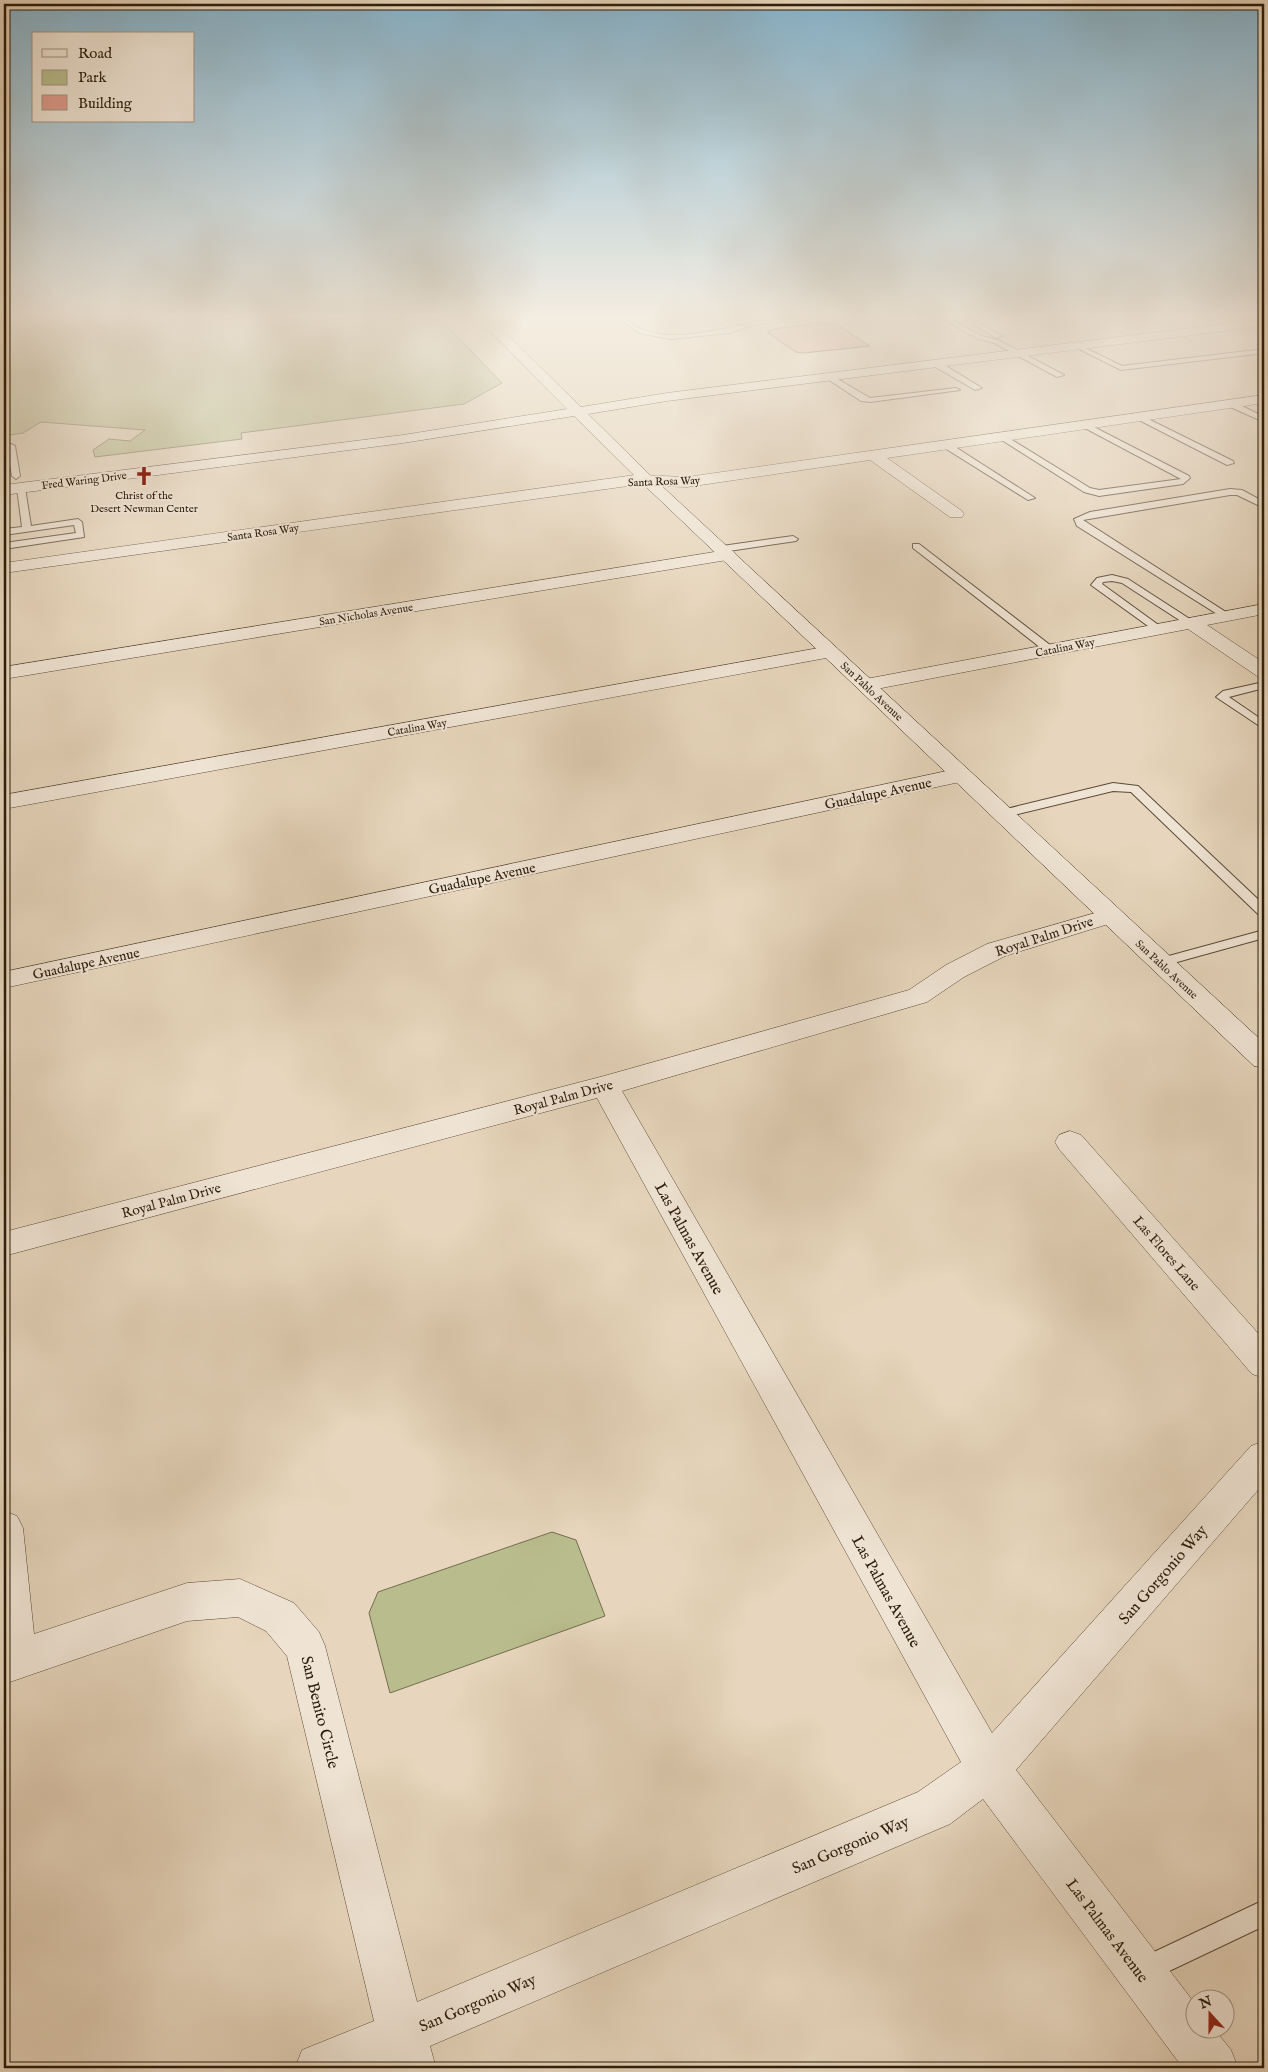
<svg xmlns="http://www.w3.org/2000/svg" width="1268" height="2072" viewBox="0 0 1268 2072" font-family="'IM FELL English',serif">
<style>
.green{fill:#b9bd8e;stroke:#726d4c}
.building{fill:#df9c8f;stroke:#2b1d0b}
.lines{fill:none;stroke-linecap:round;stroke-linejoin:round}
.lane-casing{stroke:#5a4b38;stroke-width:2}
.street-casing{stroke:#5a4b38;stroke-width:1}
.secondary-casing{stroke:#2b1d0b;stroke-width:1}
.lane{fill:#efe4d4;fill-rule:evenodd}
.street{fill:#efe4d4;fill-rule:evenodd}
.secondary{fill:#efe4d4;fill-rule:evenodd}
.labels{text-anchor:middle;stroke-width:4;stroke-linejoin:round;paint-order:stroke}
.far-street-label{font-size:11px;fill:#2b1d0b;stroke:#efe4d4}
.far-poi-label{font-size:11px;fill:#2b1d0b;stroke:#efe4d4}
.street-label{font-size:14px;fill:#2b1d0b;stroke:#efe4d4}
.near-street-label{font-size:16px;fill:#2b1d0b;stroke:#efe4d4}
</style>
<rect width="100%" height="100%" fill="#e7d6bd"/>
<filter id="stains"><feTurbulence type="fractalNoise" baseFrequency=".004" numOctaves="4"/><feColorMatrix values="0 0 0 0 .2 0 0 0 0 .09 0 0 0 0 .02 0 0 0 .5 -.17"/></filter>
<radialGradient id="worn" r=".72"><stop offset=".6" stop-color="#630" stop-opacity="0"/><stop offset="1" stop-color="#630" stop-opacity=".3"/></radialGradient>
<g class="green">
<path d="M4,319H440L502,383L464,404L241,433L242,439L95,457L93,450L109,439L130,441L145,430L41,422L23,433L4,436Z"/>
<path d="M552,1532L576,1540L605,1616L390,1693L369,1613L378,1592Z"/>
</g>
<path class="building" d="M823,323L836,324L870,346L803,353L796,352L768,333H771L767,331L780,328Z"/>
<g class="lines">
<g class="lane-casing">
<g id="lane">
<path d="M620,319C631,319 634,327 644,330C651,333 663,335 671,335C712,336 749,319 790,319L750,326L729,333L670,339L639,333Z"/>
<path d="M942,319H950L982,336L998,340L1064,375L1057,377L994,343L978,339Z"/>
<path d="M964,319H972L1002,336L996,338Z"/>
<path d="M1075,343L1122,366L1264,349V353L1121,370L1073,346Z"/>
<path d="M932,361H938L982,388L975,390L932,365Z"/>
<path d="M829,374L870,398L956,388L960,390L870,402L861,401L826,378Z"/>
<path d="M1228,402H1234L1264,417V422L1228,406Z"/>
<path d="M1140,415L1233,461L1234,463L1227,465L1137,419V415Z"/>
<path d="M1086,423L1189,476L1190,478L1183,484L1099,496L1084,492L997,437L1004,435L1090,488L1099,490L1181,479L1083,427L1082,425Z"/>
<path d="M943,443H949L1035,498L1028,500L943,447Z"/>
<path d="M11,444L15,446L20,476L16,479L12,476L7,446Z"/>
<path d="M21,485L25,488L31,526L78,519L82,522L84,537L4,549V543L76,533L74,525L4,535V529L22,527L17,488Z"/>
<path d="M1230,489L1242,490L1264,502V508L1237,495H1230L1083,520L1229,614L1230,616L1225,619L1077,526L1074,519L1090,512Z"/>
<path d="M793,536L798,539L796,541L722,552L717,549L722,546Z"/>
<path d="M913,544H919L1054,648V652H1046L913,548Z"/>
<path d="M1112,575L1128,579L1196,623L1187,625L1122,583L1112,581L1103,582L1102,584L1164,629L1155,631L1091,585L1097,578Z"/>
<path d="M1264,682V688L1229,697L1264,721V729L1216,697L1223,691Z"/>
<path d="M1113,783L1138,786L1264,905V916L1259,915L1131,792L1113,791L1002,818L996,814L998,811Z"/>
<path d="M1264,930V938L1159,967L1152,963L1154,960Z"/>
<path d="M1264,1900V1926L1144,1983L1135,1979L1131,1970L1135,1961Z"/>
</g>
</g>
<g class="street-casing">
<g id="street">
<path d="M1264,395V403L887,458L962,511L964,514L962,517H950L870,460L687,487L635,485L4,573V563L635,475L687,477Z"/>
<path d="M727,550L733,551L736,555L733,559L4,679V667Z"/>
<path d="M1264,604V614L1207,625L1264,663V678L1257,676L1188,629L866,691L859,689L856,685L859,681L866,679Z"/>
<path d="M830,646L837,648L840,652L837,656L4,809V795Z"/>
<path d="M961,768L969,770L972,775L969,780L4,988V972Z"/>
<path d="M1109,909L1118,911L1121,916L1118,921L1005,956L964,977L927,1002L622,1091L992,1733L1251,1446L1264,1441V1483L1016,1770L1196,2005V2030H1215L1231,2050L1238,2068H1183L983,1799L950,1824L430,2046L436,2068H386L385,2065L378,2068H295L302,2050L374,2021L287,1656L266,1631L238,1617L187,1621L4,1684V1511L17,1516L23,1528L34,1634L187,1583L240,1579L294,1603L319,1632L325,1646L417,2002L918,1792L961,1762L597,1098L4,1256V1232L604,1076L909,990L946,965L987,944Z"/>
<path d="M1070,1131L1081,1135L1264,1340V1378L1252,1374L1059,1149L1055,1142L1059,1135Z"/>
</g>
</g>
<g class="secondary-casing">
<path id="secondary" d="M478,319H491L581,407L667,393L1264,319V326L667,401L588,414L651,476L1264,1043V1068L1254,1066L641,482L574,416L403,443L4,495V485L403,435L567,409Z"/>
</g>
<use href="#lane" class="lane"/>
<use href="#street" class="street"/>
<use href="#secondary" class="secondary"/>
</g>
<linearGradient id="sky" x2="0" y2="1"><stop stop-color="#88b6cf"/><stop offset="0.52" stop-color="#f4ede1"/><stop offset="1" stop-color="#f4ede1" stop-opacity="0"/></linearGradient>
<rect width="1268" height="609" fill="url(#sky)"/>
<defs>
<g id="church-bare" transform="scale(1.5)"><path d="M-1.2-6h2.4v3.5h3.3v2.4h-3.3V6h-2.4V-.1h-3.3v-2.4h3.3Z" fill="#8f2418" stroke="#efe4d4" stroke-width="2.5" paint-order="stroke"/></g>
</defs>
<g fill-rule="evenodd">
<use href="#church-bare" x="144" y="476"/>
</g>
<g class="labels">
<g class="far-street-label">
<text transform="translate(84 480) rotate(-7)" y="4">Fred Waring Drive</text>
<text transform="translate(664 481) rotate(-2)" y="4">Santa Rosa Way</text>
<text transform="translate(263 532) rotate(-8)" y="4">Santa Rosa Way</text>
<text transform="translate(366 614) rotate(-9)" y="4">San Nicholas Avenue</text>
<text transform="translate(1065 647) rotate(-11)" y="4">Catalina Way</text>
<text transform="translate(872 691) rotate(43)" y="4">San Pablo Avenue</text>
<text transform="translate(417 727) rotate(-10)" y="4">Catalina Way</text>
<text transform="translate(1167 969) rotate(43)" y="4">San Pablo Avenue</text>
</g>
<g class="far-poi-label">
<text x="144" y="499">Christ of the<tspan x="144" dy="13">Desert Newman Center</tspan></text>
</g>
<g class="street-label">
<text transform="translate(878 793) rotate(-12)" y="5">Guadalupe Avenue</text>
<text transform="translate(482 878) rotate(-12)" y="5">Guadalupe Avenue</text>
<text transform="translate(1044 936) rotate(-18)" y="5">Royal Palm Drive</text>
<text transform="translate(86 963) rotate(-12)" y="5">Guadalupe Avenue</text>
<text transform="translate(563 1097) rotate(-15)" y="5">Royal Palm Drive</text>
<text transform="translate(171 1200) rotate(-15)" y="5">Royal Palm Drive</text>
<text transform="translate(1167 1253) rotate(49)" y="5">Las Flores Lane</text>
</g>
<g class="near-street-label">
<text transform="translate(690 1238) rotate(61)" y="6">Las Palmas Avenue</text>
<text transform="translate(1162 1574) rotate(-49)" y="6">San Gorgonio Way</text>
<text transform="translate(887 1591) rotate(61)" y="6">Las Palmas Avenue</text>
<text transform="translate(321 1712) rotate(76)" y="6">San Benito Circle</text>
<text transform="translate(850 1844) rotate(-23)" y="6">San Gorgonio Way</text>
<text transform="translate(1108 1930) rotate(53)" y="6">Las Palmas Avenue</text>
<text transform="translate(477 2002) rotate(-23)" y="6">San Gorgonio Way</text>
</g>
</g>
<rect width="1268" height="2072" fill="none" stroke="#e7d6bd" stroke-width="20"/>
<rect x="5" y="5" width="1258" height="2062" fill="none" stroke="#2b1d0b" stroke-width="2.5"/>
<rect x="10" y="10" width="1248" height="2052" fill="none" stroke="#2b1d0b"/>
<rect x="32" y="32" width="162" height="90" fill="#efe4d4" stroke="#a19484"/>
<rect x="42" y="49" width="25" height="8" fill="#efe4d4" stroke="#a19484"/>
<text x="78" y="58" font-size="15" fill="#2b1d0b">Road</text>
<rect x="42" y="70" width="25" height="15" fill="#b9bd8e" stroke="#a19484"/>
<text x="78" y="82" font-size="15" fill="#2b1d0b">Park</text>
<rect x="42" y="95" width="25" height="15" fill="#df9c8f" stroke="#a19484"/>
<text x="78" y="108" font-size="15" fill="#2b1d0b">Building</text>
<g transform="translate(1210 2014) rotate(339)"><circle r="24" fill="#efe4d4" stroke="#a19484"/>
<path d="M0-4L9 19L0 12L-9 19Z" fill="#8f2418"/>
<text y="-8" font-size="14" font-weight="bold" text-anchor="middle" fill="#2b1d0b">N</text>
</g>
<rect width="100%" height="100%" filter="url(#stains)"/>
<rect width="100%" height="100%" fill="url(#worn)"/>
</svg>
